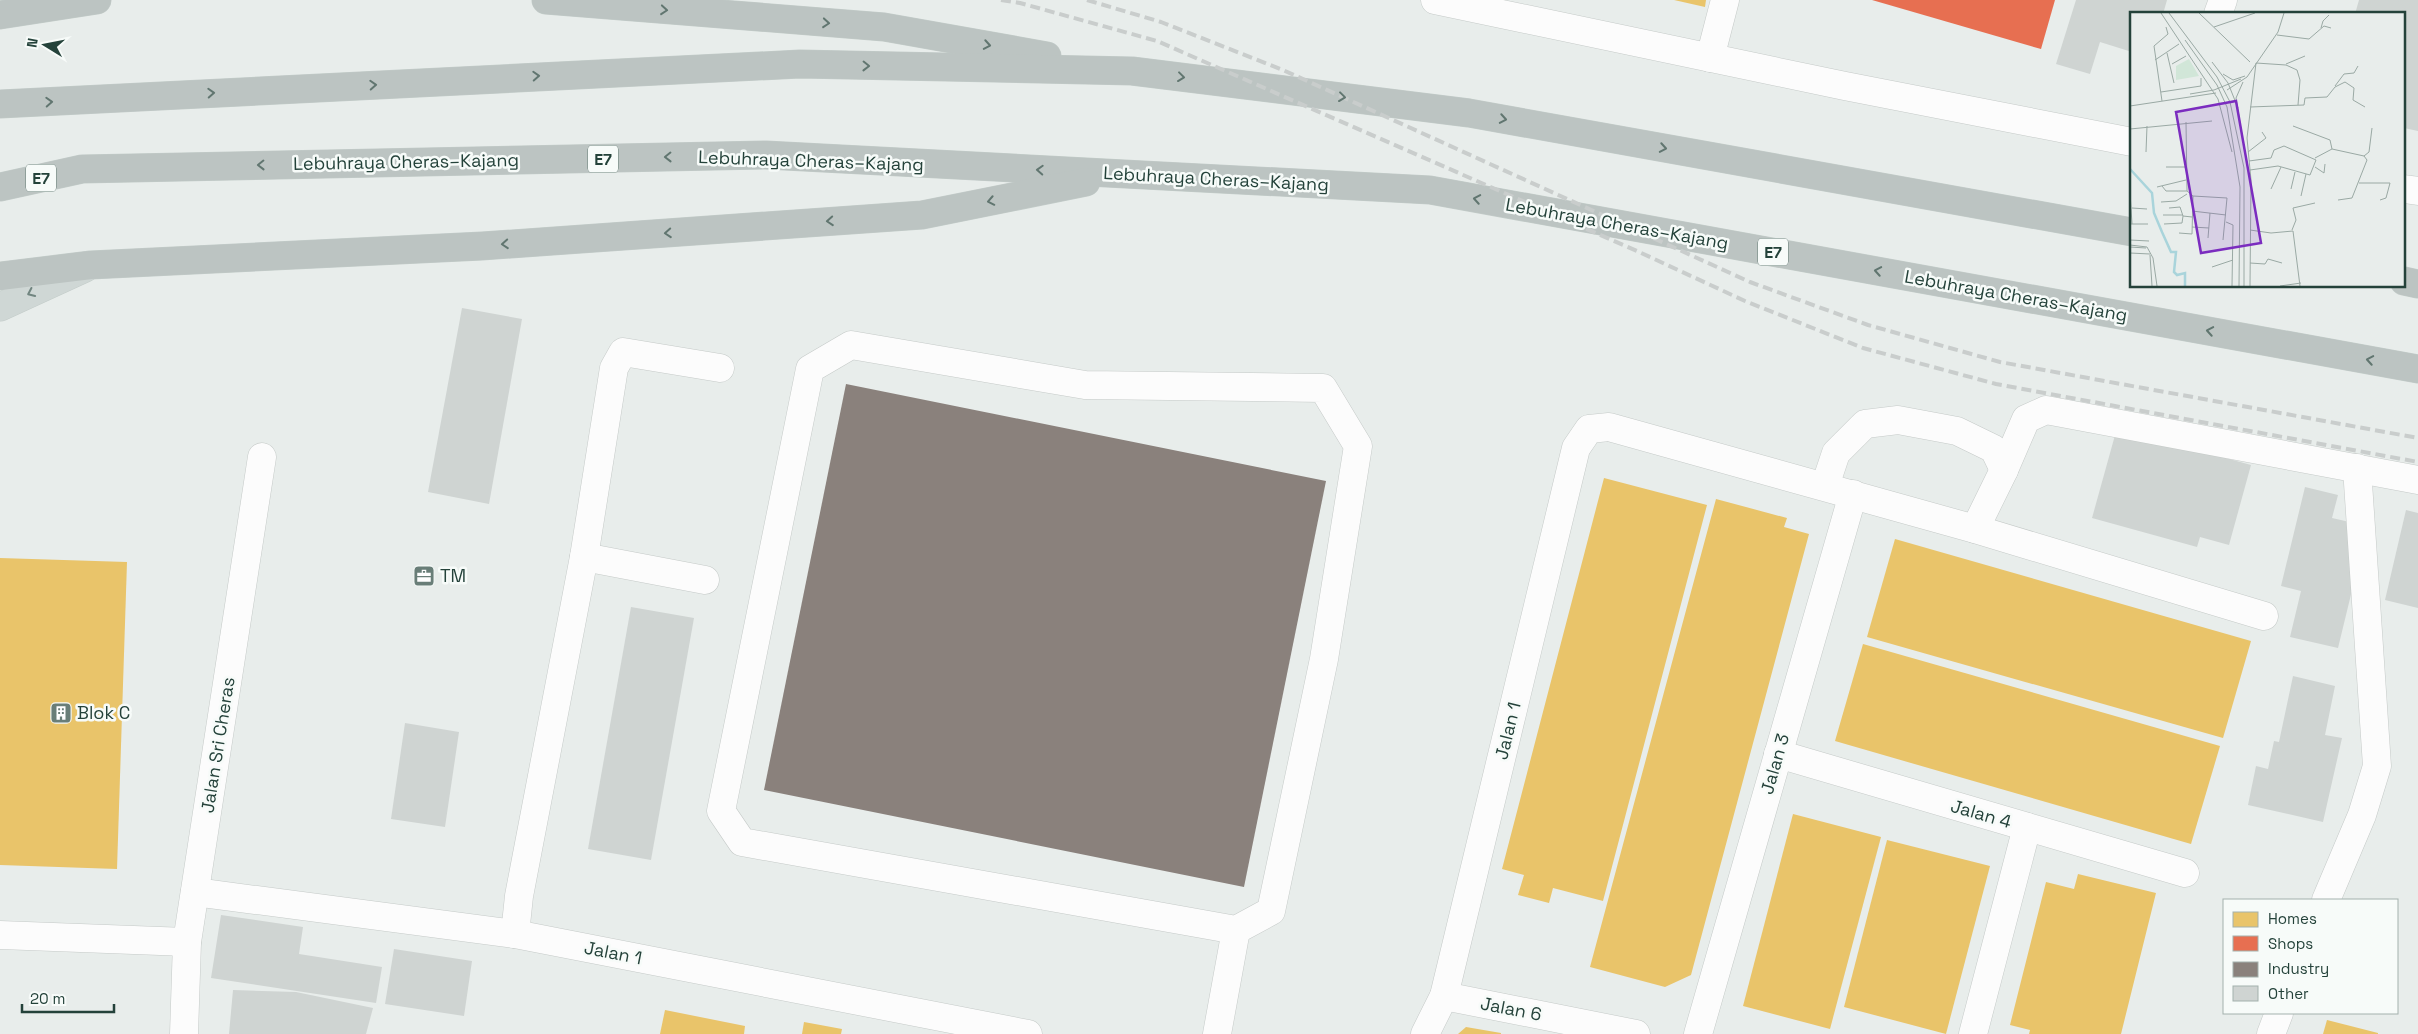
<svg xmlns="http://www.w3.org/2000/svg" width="2418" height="1034" viewBox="0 0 2418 1034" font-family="'Space Grotesk',sans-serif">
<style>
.homes{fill:#e9c46a}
.shops{fill:#e76f51}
.industry{fill:#8a817c}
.building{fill:#cfd4d2}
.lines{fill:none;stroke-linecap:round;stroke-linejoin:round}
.minor-casing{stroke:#c5cac8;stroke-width:29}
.major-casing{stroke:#c3ccc9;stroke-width:29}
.highway-casing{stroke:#c3ccc9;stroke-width:29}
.minor{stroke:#fcfcfc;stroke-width:28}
.major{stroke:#cfd7d5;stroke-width:28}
.highway{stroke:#bcc4c2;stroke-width:28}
.rail{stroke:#c9cdcc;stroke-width:4;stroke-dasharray:10 5;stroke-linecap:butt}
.oneway{stroke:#617670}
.oneway2{stroke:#718580}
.labels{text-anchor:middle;stroke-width:5;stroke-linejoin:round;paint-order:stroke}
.shield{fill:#f7fbf9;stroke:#637a73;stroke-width:1}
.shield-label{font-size:16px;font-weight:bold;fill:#24423a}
.street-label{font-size:18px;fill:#24423a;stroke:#f7fbf9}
.poi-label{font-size:18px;fill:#24423a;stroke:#f7fbf9;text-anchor:start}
.inset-river{fill:none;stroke:#a9d4db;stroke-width:2.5}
.inset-road{fill:none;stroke:#9aa9a4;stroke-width:1}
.view{fill:#7b2cbf;fill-opacity:0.15;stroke:#7b2cbf;stroke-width:2.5}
.inset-edge{fill:none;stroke:#24423a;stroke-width:2.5}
</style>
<rect width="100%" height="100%" fill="#e8edeb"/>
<g class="homes">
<path d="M1674,0H1706L1705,7Z"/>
<path d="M1604,478L1707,505L1603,901L1553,888L1549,903L1518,895L1524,875L1502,869Z"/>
<path d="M1716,499L1787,518L1784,527L1809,534L1691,975L1665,987L1590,967Z"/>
<path d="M1895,539L2251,641L2223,738L1867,637Z"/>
<path d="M0,558L127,562L117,869L0,865Z"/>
<path d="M1863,644L2220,746L2191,844L1835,741Z"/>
<path d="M1793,814L1881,837L1830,1029L1743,1006Z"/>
<path d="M1887,840L1990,866L1946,1034L1844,1007Z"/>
<path d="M2078,874L2156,893L2121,1034H2029L2030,1030L2010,1025L2046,882L2074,889Z"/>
<path d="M665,1010L745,1026L744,1034H660Z"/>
<path d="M2327,1020L2378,1033V1034H2323Z"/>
<path d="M804,1022L842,1029L841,1034H802Z"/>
<path d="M1466,1027L1501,1033V1034H1458Z"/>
</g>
<path class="shops" d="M1872,0H2055L2041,49Z"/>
<path class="industry" d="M846,384L1326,481L1244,887L764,790Z"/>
<g class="building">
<path d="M2076,0H2167L2163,14H2132V52L2100,42L2090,74L2056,64Z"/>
<path d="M2359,0H2418V131L2404,128V14H2355Z"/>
<path d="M462,308L522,319L489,504L428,492Z"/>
<path d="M2117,428L2251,465L2229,545L2200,537L2197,547L2092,518Z"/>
<path d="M2305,487L2338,495L2332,518L2354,523L2355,578L2338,648L2290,637L2301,591L2281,586Z"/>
<path d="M2406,510L2418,513V608L2385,600Z"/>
<path d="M631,607L694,618L651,860L588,849Z"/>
<path d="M2293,676L2335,686L2325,735L2342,738L2323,822L2248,805L2256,766L2268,769L2274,741L2279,742Z"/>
<path d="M405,723L459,732L445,827L391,819Z"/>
<path d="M221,915L303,927L299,954L382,967L376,1003L211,978Z"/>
<path d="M394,949L472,961L464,1016L385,1004Z"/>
<path d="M233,990L296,992L373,1008L366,1034H229Z"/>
</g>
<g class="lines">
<g class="minor-casing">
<g id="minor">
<path d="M1435,0L1845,86L2132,142"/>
<path d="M2218,14L2223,0"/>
<path d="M1710,58L1725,0"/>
<path d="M2404,189L2418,191"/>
<path d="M851,345L1085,385L1323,388L1358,446L1324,659L1271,911L1236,930L742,842L721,811L810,369Z"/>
<path d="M1825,486L1836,453L1865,424L1898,420L1957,431L1994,449L2004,470"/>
<path d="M1975,529L2004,470L2026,419L2046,410L2418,480"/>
<path d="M584,557L705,580"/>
<path d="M1778,754L2185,873"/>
<path d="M195,892L515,934L1028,1034"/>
<path d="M2326,900L2362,815L2377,766L2357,468"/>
<path d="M515,934L519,896L584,557L614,368L623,352L720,368"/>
<path d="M0,935L187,942"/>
<path d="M1444,996L1636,1034"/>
<path d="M184,1034L187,942L262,457"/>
<path d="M1217,1034L1236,930"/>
<path d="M1425,1034L1444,996L1576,448L1589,429L1609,427L1975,529L2264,616"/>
<path d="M1698,1034L1853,494"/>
<path d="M1973,1034L2027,827"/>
<path d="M2271,1034L2279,1013"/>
</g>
</g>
<g class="major-casing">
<path id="major" d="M0,307L85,268"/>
</g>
<g class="highway-casing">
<g id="highway">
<path d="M546,0L884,27L1047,56"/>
<path d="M0,15L97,0"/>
<path d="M0,104L800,64L1132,71L1469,113L2132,232"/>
<path d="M0,187L82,169L766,155L1430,190L2418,369"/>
<path d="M0,276L91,265L482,246L922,215L1086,182"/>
<path d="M2404,281L2418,284"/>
</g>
</g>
<use href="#minor" class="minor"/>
<use href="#major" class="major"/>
<use href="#highway" class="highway"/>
<g class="rail">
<path d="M1001,0L1020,3L1157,41L1637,251L1745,301L1863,348L1996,384L2418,462"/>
<path d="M1087,0L1161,22L1283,70L1750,282L1868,325L2000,362L2418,438"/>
</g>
</g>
<defs><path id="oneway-chevron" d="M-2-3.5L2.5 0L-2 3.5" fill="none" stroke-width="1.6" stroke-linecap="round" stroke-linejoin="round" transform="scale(1.25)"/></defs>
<g class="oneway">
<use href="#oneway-chevron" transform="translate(664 10) rotate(5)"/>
<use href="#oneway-chevron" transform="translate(826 23) rotate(5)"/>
<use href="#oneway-chevron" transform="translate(987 45) rotate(10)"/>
<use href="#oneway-chevron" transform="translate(866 66) rotate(1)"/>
<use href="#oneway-chevron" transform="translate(536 76) rotate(-3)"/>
<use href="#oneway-chevron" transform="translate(1181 77) rotate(7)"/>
<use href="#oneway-chevron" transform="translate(373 85) rotate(-3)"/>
<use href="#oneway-chevron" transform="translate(211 93) rotate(-3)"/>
<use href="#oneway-chevron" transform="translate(1342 97) rotate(7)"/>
<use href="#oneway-chevron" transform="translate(49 102) rotate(-3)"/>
<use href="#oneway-chevron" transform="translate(1503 119) rotate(10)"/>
<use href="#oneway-chevron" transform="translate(1663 148) rotate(10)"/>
<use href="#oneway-chevron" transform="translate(668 157) rotate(179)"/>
<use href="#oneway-chevron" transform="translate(261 165) rotate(179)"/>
<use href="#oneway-chevron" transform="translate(1040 170) rotate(-177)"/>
<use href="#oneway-chevron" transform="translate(1477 199) rotate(-170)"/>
<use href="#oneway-chevron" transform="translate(991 201) rotate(169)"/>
<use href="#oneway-chevron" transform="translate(830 221) rotate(176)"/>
<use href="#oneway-chevron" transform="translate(668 233) rotate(176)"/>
<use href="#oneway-chevron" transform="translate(505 244) rotate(176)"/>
<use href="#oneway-chevron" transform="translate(1878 271) rotate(-170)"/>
<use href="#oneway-chevron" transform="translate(2210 331) rotate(-170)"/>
<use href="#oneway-chevron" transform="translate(2370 360) rotate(-170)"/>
</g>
<use class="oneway2" href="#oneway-chevron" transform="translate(31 293) rotate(155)"/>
<defs>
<g id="office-square" transform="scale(1.125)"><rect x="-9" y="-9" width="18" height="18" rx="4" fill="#697e78" stroke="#f7fbf9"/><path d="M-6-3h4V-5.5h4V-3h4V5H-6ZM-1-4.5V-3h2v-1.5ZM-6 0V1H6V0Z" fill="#fff"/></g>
<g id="building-square" transform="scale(1.125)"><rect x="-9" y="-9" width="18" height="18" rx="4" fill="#697e78" stroke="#f7fbf9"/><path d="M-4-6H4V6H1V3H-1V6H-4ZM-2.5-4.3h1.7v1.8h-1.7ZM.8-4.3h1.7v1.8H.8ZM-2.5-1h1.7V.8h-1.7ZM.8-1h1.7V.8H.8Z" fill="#fff"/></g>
</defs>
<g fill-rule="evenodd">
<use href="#office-square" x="424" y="576"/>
<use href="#building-square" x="61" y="713"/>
</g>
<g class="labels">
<g class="shield">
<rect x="588" y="145.5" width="30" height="27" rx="4"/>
<rect x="26" y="164.5" width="30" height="27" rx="4"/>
<rect x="1758" y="238.5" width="30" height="27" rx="4"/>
</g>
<g class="shield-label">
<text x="603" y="165">E7</text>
<text x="41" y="184">E7</text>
<text x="1773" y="258">E7</text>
</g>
<g class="street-label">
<text transform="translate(811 161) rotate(2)" y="6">Lebuhraya Cheras–Kajang</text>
<text transform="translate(406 162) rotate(-1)" y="6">Lebuhraya Cheras–Kajang</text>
<text transform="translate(1216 179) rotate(3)" y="6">Lebuhraya Cheras–Kajang</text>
<text transform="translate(1617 224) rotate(10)" y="6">Lebuhraya Cheras–Kajang</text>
<text transform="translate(2016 296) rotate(10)" y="6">Lebuhraya Cheras–Kajang</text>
<text transform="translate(1508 731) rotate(-76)" y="6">Jalan 1</text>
<text transform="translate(218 745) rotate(-81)" y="6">Jalan Sri Cheras</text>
<text transform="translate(1775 764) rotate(-74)" y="6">Jalan 3</text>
<text transform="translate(1981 814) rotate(16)" y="6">Jalan 4</text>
<text transform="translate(613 953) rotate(11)" y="6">Jalan 1</text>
<text transform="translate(1511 1009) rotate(11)" y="6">Jalan 6</text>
</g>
<g class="poi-label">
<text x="440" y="582">TM</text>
<text x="77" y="719">Blok C</text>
</g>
</g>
<g transform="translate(2130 12)">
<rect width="275" height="275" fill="#e8edeb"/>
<path d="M59,47L69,64L46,68V54Z" fill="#d1e6d8"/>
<path class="inset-river" d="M0,157L22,181L24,201L32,220L41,240H46L44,260L47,263L55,261V274"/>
<path class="inset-road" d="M31,1L88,87L102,140M39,1L87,65L100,90L114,156V274M69,1L120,50M84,15L125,1M191,16L193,9L199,3M147,23L179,27L194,14L201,16M55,28L87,73L97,95L110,175L109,274M37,41L44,71M25,48L49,32M82,50L98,71L108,96M42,52L56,44M156,52L175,44M93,62L103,68L115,64M205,74L214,62L224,61L228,54M97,78L117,65L148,20L154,1M31,80L71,74V66M60,82L84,78L111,67M32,89L24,34L38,22L36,15M0,94L86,81M120,95L174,93L175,86L197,85L205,75L215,70L224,76L223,88L235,95M56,110L57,179L63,184L97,186L93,228M163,114L200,128L202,137M0,117L82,109M113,129L106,86L113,70M16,140L17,114M118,140L136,126L132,120M185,146L202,137L234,144M119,149L141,146L144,138L154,134L186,148L180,163L148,154L120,158M36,155H56M185,155L194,161L195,152M229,171H260L256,186L250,188M32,174L36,179H57M27,175L56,168M141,177L151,155M161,177L165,160M0,181L2,212M171,184L176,162M208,188L222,186L237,148L234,144L239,140L242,116M31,190L46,189L57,182M2,196L17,197M39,196L50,195L53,204L62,205M62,199L96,203M33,203H53M96,210L103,213L102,274M1,212H18M34,212L52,211L53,204M62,215L79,216M120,218L141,221L163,219L170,274M162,218L166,208L163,196L185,191M49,221L62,222L63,184M78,226L80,201M0,228L19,229M0,233L17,235L23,246L27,274M0,235L16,236M0,241L20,242M20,243L22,274M120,251L135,252L138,247L152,251M82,255L103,248M120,274L121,168L117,126L126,51L156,53L167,58L170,68L168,93M150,274L171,271"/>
<path class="view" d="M106,89L131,231L71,241L46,100Z"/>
<rect width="275" height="275" class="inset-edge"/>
</g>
<rect x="2223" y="899" width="175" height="115" fill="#f7fbf9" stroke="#a3b1ad"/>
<rect x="2233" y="912" width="25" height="15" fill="#e9c46a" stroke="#a3b1ad"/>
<text x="2268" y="924" font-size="15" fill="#24423a">Homes</text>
<rect x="2233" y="936" width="25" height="15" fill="#e76f51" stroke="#a3b1ad"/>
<text x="2268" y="949" font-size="15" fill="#24423a">Shops</text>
<rect x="2233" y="962" width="25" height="15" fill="#8a817c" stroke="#a3b1ad"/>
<text x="2268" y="974" font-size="15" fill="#24423a">Industry</text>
<rect x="2233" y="986" width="25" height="15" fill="#cfd4d2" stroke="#a3b1ad"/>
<text x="2268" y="999" font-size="15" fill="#24423a">Other</text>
<g transform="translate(45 45) rotate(280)" stroke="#f7fbf9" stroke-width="4" paint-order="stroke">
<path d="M0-4L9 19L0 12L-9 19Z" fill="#24423a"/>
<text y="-8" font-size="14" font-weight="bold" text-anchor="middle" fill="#24423a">N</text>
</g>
<path d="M22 1004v8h92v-8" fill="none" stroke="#24423a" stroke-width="2.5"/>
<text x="30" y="1004" font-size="15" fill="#24423a" stroke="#f7fbf9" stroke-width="4" paint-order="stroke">20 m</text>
</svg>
